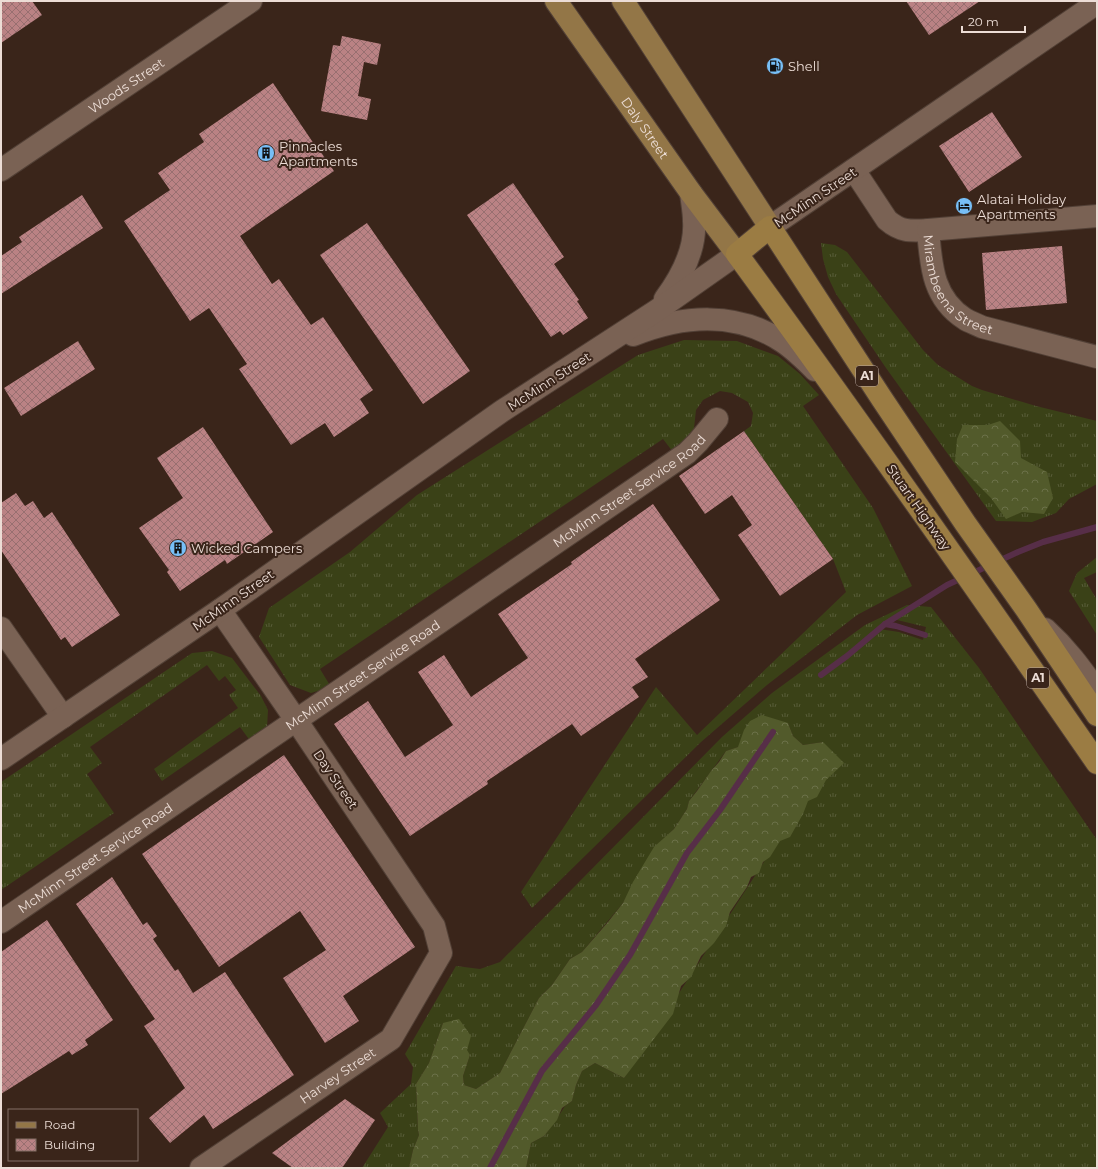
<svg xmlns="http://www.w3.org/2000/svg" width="1098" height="1169" viewBox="0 0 1098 1169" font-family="Montserrat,sans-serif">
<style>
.grass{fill:url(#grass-tufts);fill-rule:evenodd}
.forest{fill:url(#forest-crowns)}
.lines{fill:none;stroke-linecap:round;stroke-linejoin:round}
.stream{stroke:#572e48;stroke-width:6}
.building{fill:url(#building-cross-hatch)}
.minor-casing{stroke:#524036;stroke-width:24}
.tertiary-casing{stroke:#524036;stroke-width:24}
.primary-casing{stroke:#524036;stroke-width:24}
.trunk-casing{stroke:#524036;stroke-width:24}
.minor{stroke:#7a6254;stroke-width:22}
.tertiary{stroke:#7a6254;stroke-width:22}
.primary{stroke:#937647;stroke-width:22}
.trunk{stroke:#9b7c43;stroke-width:22}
.labels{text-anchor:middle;stroke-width:4;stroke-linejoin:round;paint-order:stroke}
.shield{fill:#3a251a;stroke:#b7a69e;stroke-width:1}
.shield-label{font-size:12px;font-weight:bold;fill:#ecddd6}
.poi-label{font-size:13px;fill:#ecddd6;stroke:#3a251a;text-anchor:start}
.street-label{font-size:13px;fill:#ecddd6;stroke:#3a251a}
</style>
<defs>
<pattern id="grass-tufts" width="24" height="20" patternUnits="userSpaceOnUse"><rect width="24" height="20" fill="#3a4117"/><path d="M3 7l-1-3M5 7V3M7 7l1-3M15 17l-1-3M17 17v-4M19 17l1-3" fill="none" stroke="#575c38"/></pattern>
<pattern id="forest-crowns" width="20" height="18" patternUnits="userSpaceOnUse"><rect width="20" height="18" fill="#525a2b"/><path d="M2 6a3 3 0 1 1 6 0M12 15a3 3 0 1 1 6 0" fill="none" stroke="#6b7149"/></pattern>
<pattern id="building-cross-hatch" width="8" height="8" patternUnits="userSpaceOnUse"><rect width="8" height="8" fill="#ba8284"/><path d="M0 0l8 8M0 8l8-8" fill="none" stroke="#986f70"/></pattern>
</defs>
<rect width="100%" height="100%" fill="#3a251a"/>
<g class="grass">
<path d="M821,243L835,245L847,252L923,350L938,365L972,386L982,390L1036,406L1097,421V484L1069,499L1056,513L1032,522L996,521L886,368L836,294L828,277L823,259Z"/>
<path d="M684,340L737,341L778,356L800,374L819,395L803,406L873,508L912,586L857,615L767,685L701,742L532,908L521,892L656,687L697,735L846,592L833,559L744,431L751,426L753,413L748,402L732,393L720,391L703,400L696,410L694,428L689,442L673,452L663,439L320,669L331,687L311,693L290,685L259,637L269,608L350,552L417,495L638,355Z"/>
<path d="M1097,557V572L1084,578L1097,600V635L1069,591L1077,573Z"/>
<path d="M907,605L931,607L979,668L1097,840V1168H526L531,1143L544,1136L556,1120L565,1106L572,1101L576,1085L582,1071L595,1063L624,1078L815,783L823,742L803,745L793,736L788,723L738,747L726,751L689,801L687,809L674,829L654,848L623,903L582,952L570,959L552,985L539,998L500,1073L476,1089L464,1085L463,1076L470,1055L443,1023L429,1063L416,1084L418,1130L419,1135L413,1150L409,1168H362L388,1127L380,1113L411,1084L413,1067L405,1054L456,966L480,969L500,962L722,737L772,693L865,625ZM893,619L926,627L923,640L899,632L879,629Z"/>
<path d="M212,651L232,658L261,696L268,710L267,728L251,742L240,727L162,781L154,769L238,708L229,695L236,690L225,676L219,681L207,665L90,747L102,763L87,774L114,813L1,890V782L192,653Z"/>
</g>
<g class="forest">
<path d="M1000,421L1020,441L1021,458L1047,472L1053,498L1044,514L1022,512L1006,519L991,498L955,462L957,439L963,425H988Z"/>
<path d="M762,715L788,723L793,736L803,745L823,742L844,763L826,780L817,797L808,801L803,814L790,837L780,841L770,857L763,862L759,873L751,877L747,887L730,912L726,926L714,943L701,956L691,977L681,986L673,1014L624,1078L595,1063L582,1071L576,1085L572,1101L562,1108L557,1120L544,1136L531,1143L526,1168H409L413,1150L419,1135L418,1130L416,1084L429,1063L443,1023L459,1019L471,1036L467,1050L470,1055L463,1076L464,1085L476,1089L500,1073L539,998L552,985L570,959L582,952L608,922L623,903L633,882L654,847L674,829L687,809L689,801L697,791L711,771L719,762L726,751L738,747L744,730L750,721Z"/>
</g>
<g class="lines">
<g class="stream">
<path d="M885,624L896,626L925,635"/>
<path d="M821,675L847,656L885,624L947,585L1018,552L1043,542L1097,527"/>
<path d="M490,1168L542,1071L596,1005L630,955L687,853L720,810L773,732"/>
</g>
</g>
<g class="building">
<path d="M1,1H32L42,15L1,43Z"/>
<path d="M906,1H980L929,35Z"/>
<path d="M342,36L381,44L377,65L364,62L358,96L371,99L367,120L321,111L333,45L340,46Z"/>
<path d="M273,83L314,144V142L334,171L240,236L272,284L279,279L311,325L323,317L373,390L360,399L369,413L334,437L325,423L291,445L239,369L247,364L209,308L190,321L124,221L170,190L158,173L204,142L199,134Z"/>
<path d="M992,112L1022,157L969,192L939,146Z"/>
<path d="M513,183L564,257L554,264L579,300L577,301L588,318L563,335L560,331L551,337L467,215Z"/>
<path d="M82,195L103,228L1,294V256L22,242L19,237Z"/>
<path d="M367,223L470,371L423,404L320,255Z"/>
<path d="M1062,246L1067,303L986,310L982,253Z"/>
<path d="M78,341L95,369L21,416L4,388Z"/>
<path d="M203,427L273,532L227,564L225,560L180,591L167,572L169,570L139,528L183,498L157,458Z"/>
<path d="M744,431L833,559L780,596L738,535L752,525L732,495L705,514L679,476Z"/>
<path d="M16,493L25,506L33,501L44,518L52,512L120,615L72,647L65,637L61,640L1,550V503Z"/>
<path d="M653,504L720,600L635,659L648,677L632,687L639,697L581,736L572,724L487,781L488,784L410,836L334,724L368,701L405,757L453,725L418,672L444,655L471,697L528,658L498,614L572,564L571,562Z"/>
<path d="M284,755L415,947L343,996L359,1021L325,1043L283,978L326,950L300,911L219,967L142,854Z"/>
<path d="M112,877L143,925L147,922L157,936L153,939L175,971L178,969L193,993L225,972L294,1075L213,1129L204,1115L170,1143L149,1118L185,1088L144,1026L155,1019L76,904Z"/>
<path d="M47,920L113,1020L85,1040L88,1045L72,1055L69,1051L1,1094V952Z"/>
<path d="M345,1099L375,1120L342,1168H293L272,1153Z"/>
</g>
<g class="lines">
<g class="minor-casing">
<g id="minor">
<path id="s1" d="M1,170L251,1"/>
<path id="s2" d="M854,170L887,220C901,232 910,231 928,230C931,264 932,298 965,319C970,322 976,324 982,327L1097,357"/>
<path d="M770,227L1097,3"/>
<path d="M928,230L1097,216"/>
<path d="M1,628L63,717"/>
<path d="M1045,629C1067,649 1080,667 1097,691"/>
<path id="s3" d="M1,922L687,453L698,442L717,419"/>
<path id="s4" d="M201,1168L391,1039L441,953L434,926L296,720L220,610"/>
</g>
</g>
<g class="tertiary-casing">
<g id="tertiary">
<path d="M665,299C682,276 696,250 694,221C694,212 692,202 691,193"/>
<path d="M633,335C683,315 737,311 783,342C795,350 805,360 815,370"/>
<path d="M1,759L220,610L502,411L656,311L737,254"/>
</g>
</g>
<g class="primary-casing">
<g id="primary">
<path id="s5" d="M556,1L691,193L737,254"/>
<path d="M623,1L770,227"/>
</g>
</g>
<g class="trunk-casing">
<path id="trunk" d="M1097,715L1026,609L965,523L882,399L770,227L737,254C860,422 979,592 1097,763"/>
</g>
<use href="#minor" class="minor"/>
<use href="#tertiary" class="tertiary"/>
<use href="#primary" class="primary"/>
<use href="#trunk" class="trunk"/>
</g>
<defs>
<g id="fuel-disc" transform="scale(0.9)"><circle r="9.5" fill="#77bff7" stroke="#3a251a"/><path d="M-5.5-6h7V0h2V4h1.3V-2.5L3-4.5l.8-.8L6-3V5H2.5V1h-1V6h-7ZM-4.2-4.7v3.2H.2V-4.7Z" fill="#111"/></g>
<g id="building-disc" transform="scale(0.9)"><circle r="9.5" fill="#77bff7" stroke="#3a251a"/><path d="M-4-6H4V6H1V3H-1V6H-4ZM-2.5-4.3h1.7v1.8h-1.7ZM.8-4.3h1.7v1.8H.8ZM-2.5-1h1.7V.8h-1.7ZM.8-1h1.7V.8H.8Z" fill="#111"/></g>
<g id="hotel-disc" transform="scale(0.9)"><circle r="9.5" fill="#77bff7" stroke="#3a251a"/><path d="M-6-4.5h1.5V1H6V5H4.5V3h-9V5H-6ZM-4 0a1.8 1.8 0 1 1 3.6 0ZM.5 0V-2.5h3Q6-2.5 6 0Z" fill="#111"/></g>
</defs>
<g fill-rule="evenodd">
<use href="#fuel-disc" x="775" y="66"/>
<use href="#building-disc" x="266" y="153"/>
<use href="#hotel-disc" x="964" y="206"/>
<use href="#building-disc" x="178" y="548"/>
</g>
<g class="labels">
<g class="shield">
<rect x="856" y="366" width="22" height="20" rx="3"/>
<rect x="1027" y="668" width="22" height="20" rx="3"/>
</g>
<g class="shield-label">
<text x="867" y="380">A1</text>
<text x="1038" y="682">A1</text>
</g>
<g class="poi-label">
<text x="788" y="71">Shell</text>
<text x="279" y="151">Pinnacles<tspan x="279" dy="15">Apartments</tspan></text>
<text x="977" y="204">Alatai Holiday<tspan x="977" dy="15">Apartments</tspan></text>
<text x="191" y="553">Wicked Campers</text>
</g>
<g class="street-label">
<text dy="5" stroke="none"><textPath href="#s1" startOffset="151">Woods Street</textPath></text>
<text dy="5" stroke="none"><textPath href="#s5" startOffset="155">Daly Street</textPath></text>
<text transform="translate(815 197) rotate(-34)" y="5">McMinn Street</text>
<text dy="5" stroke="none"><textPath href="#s2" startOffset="171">Mirambeena Street</textPath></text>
<text transform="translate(549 381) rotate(-33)" y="5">McMinn Street</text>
<text dy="5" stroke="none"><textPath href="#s3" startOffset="762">McMinn Street Service Road</textPath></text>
<text transform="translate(919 507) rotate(55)" y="5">Stuart Highway</text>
<text transform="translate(233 600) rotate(-35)" y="5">McMinn Street</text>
<text dy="5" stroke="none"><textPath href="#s3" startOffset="438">McMinn Street Service Road</textPath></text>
<text transform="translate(336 779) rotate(56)" y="5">Day Street</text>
<text dy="5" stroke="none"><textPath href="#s3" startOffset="114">McMinn Street Service Road</textPath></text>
<text dy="5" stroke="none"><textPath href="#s4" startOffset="165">Harvey Street</textPath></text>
</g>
</g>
<rect width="1098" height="1169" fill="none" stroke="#ecddd6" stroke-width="4"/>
<rect x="8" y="1109" width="130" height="52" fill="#3a251a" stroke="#816f65"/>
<rect x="16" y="1122" width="20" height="6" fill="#937647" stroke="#816f65"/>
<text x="44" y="1129" font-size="12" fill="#ecddd6">Road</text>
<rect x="16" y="1139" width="20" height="12" fill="url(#building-cross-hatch)" stroke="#816f65"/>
<text x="44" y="1149" font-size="12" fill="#ecddd6">Building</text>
<path d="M962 26v6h63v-6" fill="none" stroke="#ecddd6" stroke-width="2"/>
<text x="968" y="26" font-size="12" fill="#ecddd6" stroke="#3a251a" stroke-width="3" paint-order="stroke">20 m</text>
</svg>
